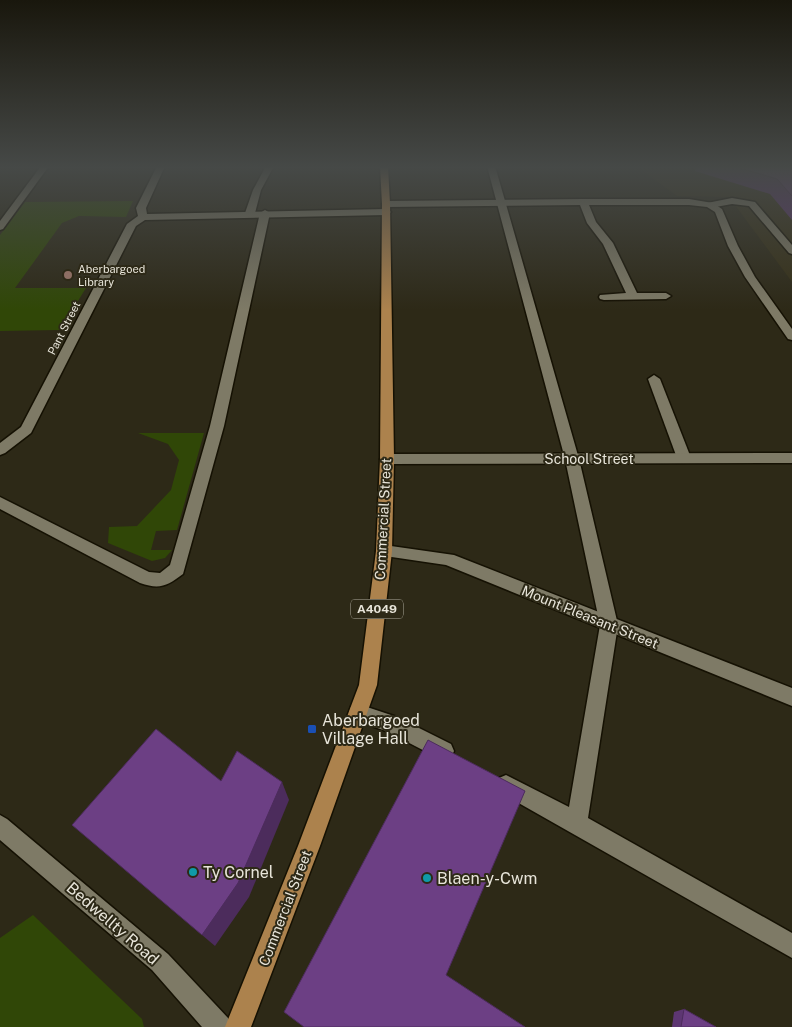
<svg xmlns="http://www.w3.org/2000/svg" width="792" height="1027" viewBox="0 0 792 1027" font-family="'Public Sans',sans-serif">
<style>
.built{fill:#363017}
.green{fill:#304707}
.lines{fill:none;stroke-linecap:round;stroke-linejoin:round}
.lane-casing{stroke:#151103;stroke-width:3}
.street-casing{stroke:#151103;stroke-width:3}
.secondary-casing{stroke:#151103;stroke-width:3}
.primary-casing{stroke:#151103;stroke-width:3}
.lane{fill:#7e7a66;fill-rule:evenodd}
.street{fill:#7e7a66;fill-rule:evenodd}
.secondary{fill:#7e7a66;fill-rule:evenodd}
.primary{fill:#ac824d;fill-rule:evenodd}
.wall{fill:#5d3672}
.shaded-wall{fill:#4c2c5c}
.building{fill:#6c3f84;stroke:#4c2c5c}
.education-dot{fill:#8d6e63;stroke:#2d2917;stroke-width:2}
.transit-dot{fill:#1a4fb4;stroke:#2d2917;stroke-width:2}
.culture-dot{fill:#0f9aa8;stroke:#2d2917;stroke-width:2}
.labels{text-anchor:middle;stroke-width:4;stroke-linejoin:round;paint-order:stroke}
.far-poi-label{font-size:11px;fill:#e8e5da;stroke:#2d2917;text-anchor:start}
.far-street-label{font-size:11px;fill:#e8e5da;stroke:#2d2917}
.shield{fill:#2d2917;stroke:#b0ada0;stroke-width:1}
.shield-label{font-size:12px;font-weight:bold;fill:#e8e5da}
.street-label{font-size:14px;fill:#e8e5da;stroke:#2d2917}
.near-poi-label{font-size:16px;fill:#e8e5da;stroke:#2d2917;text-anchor:start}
.near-street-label{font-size:16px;fill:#e8e5da;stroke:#2d2917}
</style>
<rect width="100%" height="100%" fill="#2d2917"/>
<path class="built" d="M636 166H792V282L729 197 677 196Z"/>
<g class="green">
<path d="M133 201 126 217 79 216 62 223 15 288H86L60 330 0 331V235L25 202Z"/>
<path d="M138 433H204L177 530 156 531 151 550H172L165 558 152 561 108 543 109 527 137 526 171 490 179 460 168 444Z"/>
<path d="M33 915 142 1019 144 1027H0V938Z"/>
</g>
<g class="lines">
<g class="lane-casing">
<g id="lane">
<path d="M41 166H49L3 229 0 230V221Z"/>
<path d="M266 166H274L261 190 255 213 253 215H247L245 213 253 190Z"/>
<path d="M487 166H495L579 459 618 625 588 818 792 933V958L499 792 496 785 499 778 506 775 569 807 600 625 565 459Z"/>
<path d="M732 198 755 202 792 245V254L789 253 749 206 732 204 710 208 706 205 707 203Z"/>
<path d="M265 210 270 213 224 426 183 574C167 586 160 590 140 583L0 509V497L149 572 160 573 170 565 210 426 260 213Z"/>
<path d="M654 375 660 379 691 458 689 461H679L677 458 648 379Z"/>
<path d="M358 704 397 717 451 744 454 751 451 758 444 761 386 731 351 719 349 713 351 707Z"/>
</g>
</g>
<g class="street-casing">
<g id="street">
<path d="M157 166H165L146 208 147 214 386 209 391 212 386 215 145 220 136 226 31 433 5 453 0 455V443L21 427 127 224 138 216 136 208Z"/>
<path d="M583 199H689L713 203 722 209 738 246 755 277 792 329V340L788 339 745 277 728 246 715 212 707 207 689 205H589L596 222 613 243 637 293H666L671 296 666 299 604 300 600 299 599 297 600 295 626 293 603 244 587 223 580 205 386 207 382 204 386 201Z"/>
<path d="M792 453V463L387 464 382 462 380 459 382 456 387 454Z"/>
<path d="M384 545 454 555 792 688V706L446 565 378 555 376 551 378 547Z"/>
</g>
</g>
<g class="secondary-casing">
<path id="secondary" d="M0 815 7 819 168 954 228 1018 232 1027H202L152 970 0 840Z"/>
</g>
<g class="primary-casing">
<path id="primary" d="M380 166H388L390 204 394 459 392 551 377 685 320 846 251 1027H225L298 846 359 685 376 551 380 459 382 204Z"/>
</g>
<use href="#lane" class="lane"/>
<use href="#street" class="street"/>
<use href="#secondary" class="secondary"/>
<use href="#primary" class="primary"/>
</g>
<g class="wall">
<path d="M696 166H792V220L770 194 695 171Z"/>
<path d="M684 1009 716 1027H672L674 1012Z"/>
</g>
<path class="shaded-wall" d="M282 782 289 800 249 897 215 946 202 935Z"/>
<g class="building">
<path d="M733 166H792V196L777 179Z"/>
<path d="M156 729 221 781 237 751 282 782 238 883 202 935 72 825Z"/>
<path d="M428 740 525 791 446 975 525 1027H304L284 1012Z"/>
<path d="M684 1009 716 1027H681Z"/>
</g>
<linearGradient id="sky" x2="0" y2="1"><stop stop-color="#19170d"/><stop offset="0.54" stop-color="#464947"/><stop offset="1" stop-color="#464947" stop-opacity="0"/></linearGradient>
<rect width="792" height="310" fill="url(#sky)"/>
<circle class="education-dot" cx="68" cy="275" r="5"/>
<rect class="transit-dot" x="307" y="724" width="10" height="10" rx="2.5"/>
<g class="culture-dot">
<circle cx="193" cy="872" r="5"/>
<circle cx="427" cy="878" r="5"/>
</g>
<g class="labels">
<g class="far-poi-label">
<text x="78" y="273">Aberbargoed<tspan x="78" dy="13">Library</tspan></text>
</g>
<g class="far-street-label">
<text transform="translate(64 328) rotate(-63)" y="4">Pant Street</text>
</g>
<rect class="shield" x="351" y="599.5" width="52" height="19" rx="4"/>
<g class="shield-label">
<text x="377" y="613">A4049</text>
</g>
<g class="street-label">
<text x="589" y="464">School Street</text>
<text transform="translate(383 519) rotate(-87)" y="5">Commercial Street</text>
<text transform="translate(590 617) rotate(22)" y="5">Mount Pleasant Street</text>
<text transform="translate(285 908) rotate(-69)" y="5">Commercial Street</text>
</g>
<g class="near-poi-label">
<text x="322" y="726">Aberbargoed<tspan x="322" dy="18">Village Hall</tspan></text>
<text x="203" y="878">Ty Cornel</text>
<text x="437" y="884">Blaen-y-Cwm</text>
</g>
<g class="near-street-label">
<text transform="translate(113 923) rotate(41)" y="6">Bedwellty Road</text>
</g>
</g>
</svg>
